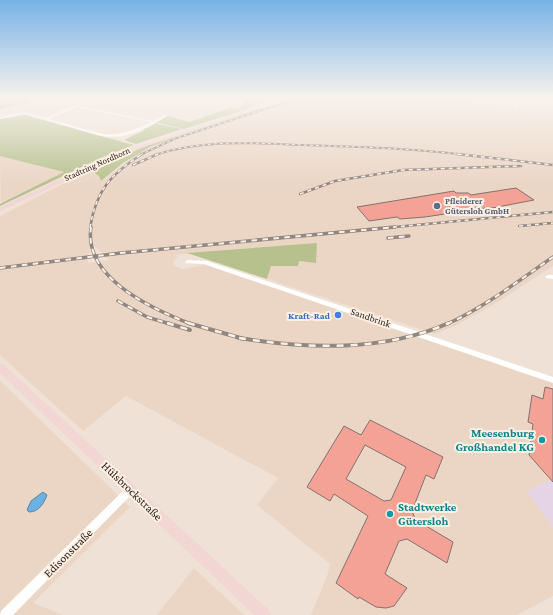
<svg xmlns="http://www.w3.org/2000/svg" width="553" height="615" viewBox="0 0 553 615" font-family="'Crimson Pro',serif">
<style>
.commercial{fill:#e5d4e6}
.built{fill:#ebd6c6;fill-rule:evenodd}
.green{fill:#b7c18e}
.water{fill:#6db1e2;stroke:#5785a6}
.building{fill:#f4a296;stroke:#83726f;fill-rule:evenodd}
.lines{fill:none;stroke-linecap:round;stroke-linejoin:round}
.street{fill:#fff;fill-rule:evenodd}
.secondary{fill:#f2d6d4;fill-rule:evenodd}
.rail-far3-casing{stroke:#928780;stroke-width:2}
.rail-far2-casing{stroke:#928780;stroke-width:2.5}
.rail-far1-casing{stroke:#928780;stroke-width:3.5}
.rail-casing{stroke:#928780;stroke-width:4}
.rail-far3{stroke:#feefe3;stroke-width:1;stroke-dasharray:3;stroke-linecap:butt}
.rail-far2{stroke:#feefe3;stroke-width:1.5;stroke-dasharray:4;stroke-linecap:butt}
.rail-far1{stroke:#feefe3;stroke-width:2;stroke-dasharray:5.5;stroke-linecap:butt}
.rail{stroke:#feefe3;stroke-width:2.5;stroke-dasharray:7;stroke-linecap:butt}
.service-dot{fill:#5c6f8a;stroke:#feefe3;stroke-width:1.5}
.shop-dot{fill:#3f7fe0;stroke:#feefe3;stroke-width:1.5}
.culture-dot{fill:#0f9aa8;stroke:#feefe3;stroke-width:1.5}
.labels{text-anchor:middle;stroke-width:4;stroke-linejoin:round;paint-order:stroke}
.far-street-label{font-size:9px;fill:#241f1b;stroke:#feefe3}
.far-service-label{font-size:9px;font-weight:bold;fill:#4e5e75;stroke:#feefe3;text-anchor:start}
.shop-label{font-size:10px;font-weight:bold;fill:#366cbe;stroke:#feefe3;text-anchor:end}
.street-label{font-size:10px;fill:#241f1b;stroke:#feefe3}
.near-culture-label{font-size:12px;font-weight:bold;fill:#0d838f;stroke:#feefe3;text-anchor:end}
.near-street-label{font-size:12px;fill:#241f1b;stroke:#feefe3}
</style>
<rect width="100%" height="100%" fill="#f0e1d6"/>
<path class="commercial" d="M553 479V527L526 491Z"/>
<g class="built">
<path d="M297 98H439L553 115V266L493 305 457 325 435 334 267 279 271 266H297L272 246 175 255 178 257 173 262 175 266 182 269 205 265 553 383V479L527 491 553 527V596L517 615H311L327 576 330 564 257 505 278 478 126 396 83 431 0 355V216L90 170 99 176 102 181 135 155 159 143ZM94 246 96 248 110 260 88 263 90 247Z"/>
<path d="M0 156 23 161 64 172 1 204Z"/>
<path d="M0 381 130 507 33 603 63 615H0Z"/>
<path d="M194 568 244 615H157Z"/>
</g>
<g class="green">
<path d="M0 98H29L28 99 31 102 0 109Z"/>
<path d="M254 98H268L245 110 184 129 155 122 169 116 189 122 230 108 239 109 247 100H253Z"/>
<path d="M261 108 265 110 181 135 150 147 123 163 101 181 99 176 90 170 148 145Z"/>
<path d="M25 115 134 145 105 156 0 206V204L64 172 0 156V119Z"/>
<path d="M154 123 182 129 136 144 124 140 145 130 141 129Z"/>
<path d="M317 243 316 263 299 261 298 266H271L267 279 187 253Z"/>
</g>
<path class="water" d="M43 492 47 495C44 503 39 512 29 512L27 510 31 501Z"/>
<g class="building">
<path d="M516 188 534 200 487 209 485 208 425 217 400 219 397 217 369 221 357 207 454 191 456 193H468L471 195Z"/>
<path d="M545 387 553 389V482L529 455 533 424 528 422 532 395 543 399Z"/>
<path d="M370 420 443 457 434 479 426 475 412 511 416 520 453 542 447 563 407 539 399 541 385 574 407 588 394 606 386 608 376 607 359 597 358 599 336 583 368 516 334 494 330 501 307 487 344 426 361 435ZM365 445 406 467 391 500 384 501 346 479Z"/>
</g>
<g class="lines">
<g class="street">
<path d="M38 98H43L33 102 32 101Z"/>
<path d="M93 98H111L97 99 80 106 153 121 164 115 167 116C148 129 124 140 101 136L24 114 0 119V117L24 112 45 118ZM77 107 151 122C135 130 120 136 102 134L49 119Z"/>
<path d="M128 98H132L122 103 120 102Z"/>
<path d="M517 98H519L516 109 515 110 514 109Z"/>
<path d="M531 98H541L553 100V102Z"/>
<path d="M188 260 207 261 553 377V383L204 264 186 263 185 262Z"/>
<path d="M548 275H553V279L546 278 545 277Z"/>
<path d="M130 486 133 487 134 490 133 493 13 615H0L1 611 127 487Z"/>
</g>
<g class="secondary">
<path d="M271 98H277L239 116 128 152 0 211V207L124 150 237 114Z"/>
<path d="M454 98 553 113V115L442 98Z"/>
<path d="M0 363 3 364 269 610 271 615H254L0 373Z"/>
</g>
<g class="rail-far3-casing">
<g id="rail-far3">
<path d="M140 155 174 139 299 98"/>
<path d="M155 155C204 139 252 143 303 145 357 147 411 148 465 155"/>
</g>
</g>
<g class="rail-far2-casing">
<g id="rail-far2">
<path d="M457 154 553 165"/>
<path d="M133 165 158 154"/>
<path d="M300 194 335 181 403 170 521 166"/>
<path d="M519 226 553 223"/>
<path d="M90 228C96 190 111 174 142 154"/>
<path d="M385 228 553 212"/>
</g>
</g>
<g class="rail-far1-casing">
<g id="rail-far1">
<path d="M91 227C83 278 152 309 191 324"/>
<path d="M388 238 409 236"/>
<path d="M0 268 121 253 395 227"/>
<path d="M118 301 147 317 170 324"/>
<path d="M447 324C485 307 518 281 553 257"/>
</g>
</g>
<g class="rail-casing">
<g id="rail">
<path d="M167 323 190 330"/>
<path d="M188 323 244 339"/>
<path d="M239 338C309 349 383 352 449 323"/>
</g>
</g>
<use href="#rail-far3" class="rail-far3"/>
<use href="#rail-far2" class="rail-far2"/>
<use href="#rail-far1" class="rail-far1"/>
<use href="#rail" class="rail"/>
</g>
<linearGradient id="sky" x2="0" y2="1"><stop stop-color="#77b3e6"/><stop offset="0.53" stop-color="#f8f2ed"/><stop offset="1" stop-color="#f8f2ed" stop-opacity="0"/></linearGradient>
<rect width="553" height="184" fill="url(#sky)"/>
<circle class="service-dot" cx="437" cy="206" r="4"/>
<circle class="shop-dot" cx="338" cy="315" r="4"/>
<g class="culture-dot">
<circle cx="542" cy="440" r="4"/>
<circle cx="390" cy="514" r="4"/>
</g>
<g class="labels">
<g class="far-street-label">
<text transform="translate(97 164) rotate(-24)" y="3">Stadtring Nordhorn</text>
</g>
<g class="far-service-label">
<text x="445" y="204">Pfleiderer<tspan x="445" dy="10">Gütersloh GmbH</tspan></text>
</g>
<g class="shop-label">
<text x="330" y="319">Kraft-Rad</text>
</g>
<g class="street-label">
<text transform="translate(371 317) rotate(19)" y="4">Sandbrink</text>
</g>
<g class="near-culture-label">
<text x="534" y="437">Meesenburg<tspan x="534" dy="14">Großhandel KG</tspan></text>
<text x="398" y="511" text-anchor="start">Stadtwerke<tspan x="398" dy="14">Gütersloh</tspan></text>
</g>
<g class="near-street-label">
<text transform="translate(132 491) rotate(44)" y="4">Hülsbrockstraße</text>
<text transform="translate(68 553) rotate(-45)" y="4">Edisonstraße</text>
</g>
</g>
</svg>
